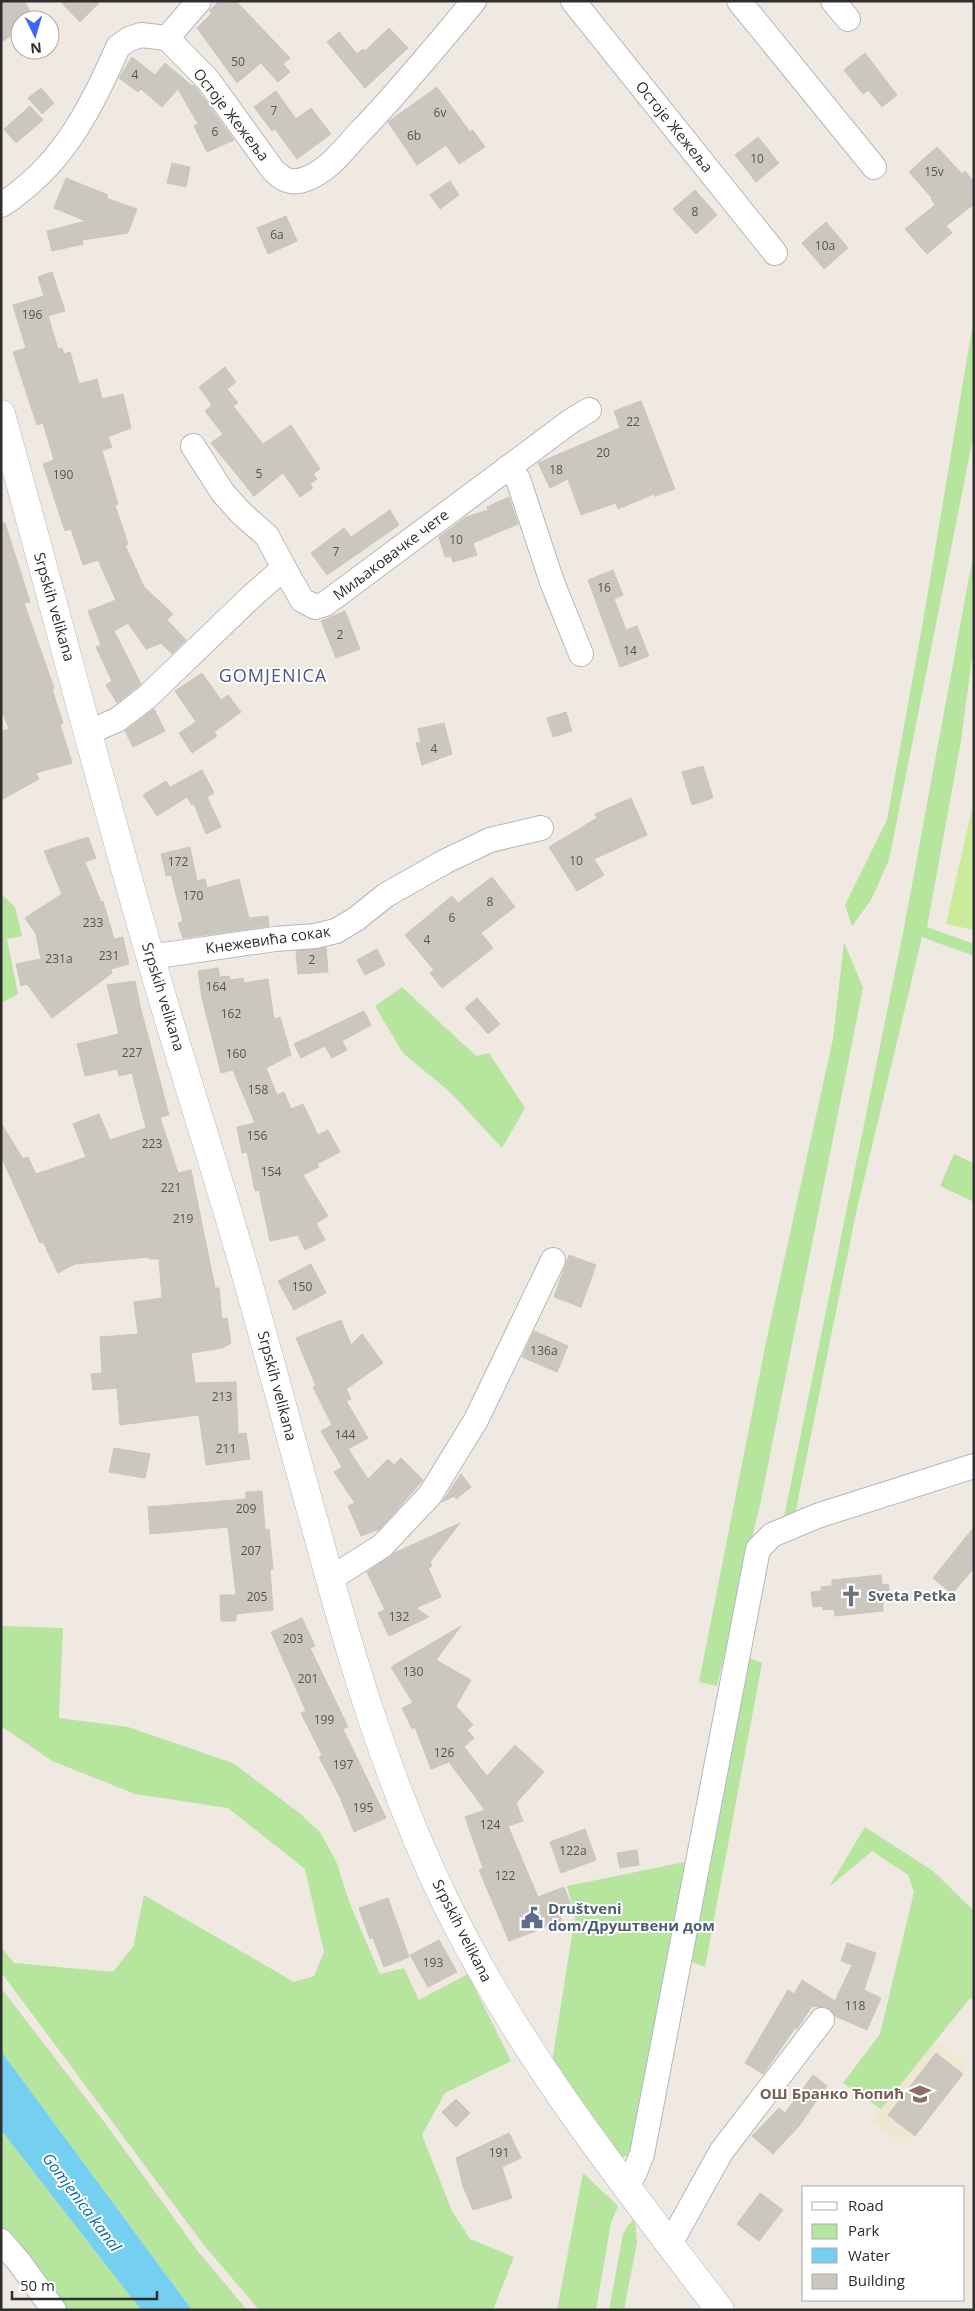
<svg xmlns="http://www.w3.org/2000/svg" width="975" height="2311" viewBox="0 0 975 2311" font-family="'Open Sans',sans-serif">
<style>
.education{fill:#f0e6d1}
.green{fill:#b6e59e}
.pitch{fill:#c9ec9a}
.water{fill:#75cff0}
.building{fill:#cbc7bf;stroke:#cbc5ba}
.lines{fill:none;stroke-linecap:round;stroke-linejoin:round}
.minor-casing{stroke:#b4b7c1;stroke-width:26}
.secondary-casing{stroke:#b4b7c1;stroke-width:29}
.minor{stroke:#fff;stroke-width:24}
.secondary{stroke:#fff;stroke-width:28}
.labels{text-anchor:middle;stroke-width:4;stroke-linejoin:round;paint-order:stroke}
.number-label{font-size:12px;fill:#555452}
.street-label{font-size:15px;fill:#2e2e2e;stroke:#fff}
.worship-label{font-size:15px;font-weight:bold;fill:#5b616d;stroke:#fff;text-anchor:start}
.service-label{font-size:15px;font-weight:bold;fill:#4e5e75;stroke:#fff;text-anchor:start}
.education-label{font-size:15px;font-weight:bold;fill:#785e54;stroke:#fff;text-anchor:end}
.water-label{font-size:16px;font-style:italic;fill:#0d6fa3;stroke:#fff}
.quarter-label{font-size:18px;letter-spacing:1px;fill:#4d5680;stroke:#fff}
</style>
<rect width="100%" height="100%" fill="#efe9e1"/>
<path class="education" d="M937 2041 968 2066 904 2147 872 2121Z"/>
<g class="green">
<path d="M974 317V433L889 860 871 900 852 926 845 905 887 820 922 627Z"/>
<path d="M974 551V643L961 741 927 927 974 944V956L922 937 856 1213 794 1519 783 1522 903 933Z"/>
<path d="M1 894 15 907 22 936 7 939 18 994 1 1003Z"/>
<path d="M844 942 863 988 761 1500 717 1686 699 1682 766 1342 833 1039Z"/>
<path d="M402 987 476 1056 489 1053 525 1108 502 1148 451 1093 403 1053 375 1006Z"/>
<path d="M954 1154 974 1163V1202L940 1186Z"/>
<path d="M1 1626 63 1628 59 1718 128 1727 233 1763 298 1812 320 1832 336 1861 350 1904 380 1974 404 1968 419 2000 468 1974 511 2061 445 2093 422 2135 452 2211 470 2239 514 2257 493 2310H259L203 2244 1 1972V1947L14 1963 113 1972 133 1947 144 1895 294 1982 314 1976 324 1952 305 1869 228 1808 135 1794 52 1761 1 1726Z"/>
<path d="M748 1657 762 1663 705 1967 687 1960Z"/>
<path d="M865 1827 933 1871 974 1911V2000L970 1998 881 2109 843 2083 880 2034 914 1892 908 1875 872 1851 829 1887Z"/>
<path d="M685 1862V1872L631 2155 623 2157 618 2154 552 2062 575 1916 567 1886Z"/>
<path d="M1 1988 105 2123 197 2250 247 2310H192L1 2051Z"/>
<path d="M1 2130 141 2310H64L1 2234Z"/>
<path d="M583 2173 618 2206 611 2223 596 2310H557Z"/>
<path d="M635 2219 637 2242 624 2310H609L623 2234 628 2225Z"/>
</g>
<path class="pitch" d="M974 800V930L946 924Z"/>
<path class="water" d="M1 2051 192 2310H141L1 2130Z"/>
<g class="building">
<path d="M1 1H24L36 20H20V30L1 42Z"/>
<path d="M60 1H101L80 22Z"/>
<path d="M219 1H236L290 58 283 64 290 72 278 82 261 63 237 83 197 28 212 13 209 11Z"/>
<path d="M389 28 408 48 365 88 327 42 339 32 357 54 363 49 365 51Z"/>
<path d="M865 53 897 95 882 107 868 90 863 94 844 70Z"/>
<path d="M132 57 155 75 165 63 192 86 194 85 234 140 207 152 194 126 198 124 178 89 162 107 141 89 138 92 119 78Z"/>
<path d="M437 87 470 132 473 130 485 147 459 164 446 145 417 165 388 122Z"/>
<path d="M41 88 54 103 42 114 28 98Z"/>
<path d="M276 91 296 119 311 108 331 134 297 159 275 129 272 131 254 107Z"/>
<path d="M30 106 43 120 16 143 4 129Z"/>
<path d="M758 137 779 163 756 182 735 155Z"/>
<path d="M937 147 962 174 965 171 974 182V204L946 226 952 233 927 254 905 229 935 205 931 199 932 198 909 172Z"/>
<path d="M172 163 190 167 186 187 167 183Z"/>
<path d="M66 178 108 195 106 198 137 209 128 233 82 240 83 244 52 251 47 231 86 221 54 208Z"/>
<path d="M450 181 459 195 440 209 430 195Z"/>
<path d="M695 190 717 215 696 234 673 209Z"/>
<path d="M286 216 297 241 268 254 257 228Z"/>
<path d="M826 222 848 248 824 269 802 243Z"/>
<path d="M52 272 65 311 48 316 58 349 62 348 64 354 70 352 79 384 97 379 102 399 123 394 131 428 108 437 112 447 102 451 118 504 115 505 128 544 125 545 144 587 173 614 167 620 186 640 172 654 161 643 146 649 128 623 114 631 141 684 117 703 106 685 112 681 96 647 101 645 88 611 116 600 98 560 83 565 71 529 65 531 43 464 54 460 43 423 37 425 13 352 26 348 13 305 44 296 38 277Z"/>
<path d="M225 367 236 382 227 389 238 403 233 406 263 444 291 425 320 469 313 474 317 479 310 484 313 488 300 497 283 473 254 496 211 443 223 434 205 411 212 405 199 387Z"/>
<path d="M641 401 675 489 655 496 654 494 618 509 616 503 581 515 568 479 550 488 538 463 620 428 614 411Z"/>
<path d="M509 497 518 524 473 543 477 555 453 562 451 556 445 557 439 537 466 517 488 510 487 507Z"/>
<path d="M390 510 399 525 327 575 311 553 344 528 351 537Z"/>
<path d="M1 523H5L30 602 24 603 54 688 52 689 63 723 60 724 72 763 36 773 39 779 1 800V731L9 729 1 709Z"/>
<path d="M613 570 623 595 614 599 626 630 637 626 649 656 620 667 588 580Z"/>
<path d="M345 611 360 649 336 658 321 621Z"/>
<path d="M202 673 221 700 228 695 241 712 214 732 217 736 192 753 179 733 196 722 175 691Z"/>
<path d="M154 709 165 731 133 747 125 731Z"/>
<path d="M566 712 572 731 553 737 547 718Z"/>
<path d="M444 723 452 754 422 765 416 743 421 742 418 729Z"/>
<path d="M703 766 713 798 692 805 682 772Z"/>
<path d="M202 770 214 793 207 797 221 827 206 834 194 804 192 805 187 797 157 816 143 795 166 781 170 787Z"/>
<path d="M631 798 647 835 594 859 604 875 577 891 549 847 597 818 595 814Z"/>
<path d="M88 837 96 858 85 862 101 902 103 901 114 939 123 937 129 964 111 969 112 973 52 1018 27 984 21 986 16 964 41 959 36 934 25 918 62 894 44 851Z"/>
<path d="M190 847 197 881 205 879 207 888 239 879 249 918 268 916 269 926 183 938 178 923 183 921 171 875 166 876 161 854Z"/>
<path d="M492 877 515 907 481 933 493 948 442 988 430 973 434 970 405 935 452 896 458 903Z"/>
<path d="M326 947 328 972 298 974 296 951Z"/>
<path d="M377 949 385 965 365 975 357 960Z"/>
<path d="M218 968 220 977 229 976 230 980 243 978 244 983 268 979 274 1019 280 1017 291 1055 266 1068 277 1095 284 1092 291 1109 303 1104 318 1135 328 1130 340 1152 317 1164 319 1167 303 1175 328 1216 316 1223 325 1240 305 1250 298 1235 270 1241 259 1190 255 1191 247 1152 242 1153 237 1127 255 1123 233 1070 221 1073 202 998 198 971Z"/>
<path d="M135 981 140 1006 169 1115 160 1117 178 1173 191 1170 215 1288H219L222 1319 227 1318 231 1343 222 1348 191 1353 195 1383 236 1382 238 1434 246 1433 250 1459 206 1465 199 1415 120 1425 117 1388 93 1390 91 1374 102 1373 100 1337 138 1334 134 1302 162 1298 159 1259H149V1257L75 1264 58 1273 43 1242 40 1243 1 1156V1123L23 1159 28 1157 36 1174 86 1157 73 1124 99 1114 110 1140 146 1128 132 1073 119 1076 117 1069 85 1076 77 1044 119 1034 107 985Z"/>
<path d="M477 998 500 1024 488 1034 465 1008Z"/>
<path d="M364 1011 371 1025 342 1041 347 1050 332 1058 325 1046 301 1058 294 1044Z"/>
<path d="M569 1255 596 1265 581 1307 554 1297Z"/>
<path d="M311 1264 326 1293 294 1310 278 1281Z"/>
<path d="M341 1320 351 1345 362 1334 383 1363 346 1389 351 1399 346 1401 368 1438 348 1449 368 1479 388 1459 394 1465 401 1458 423 1480 380 1529 361 1536 348 1506 355 1503 334 1472 342 1467 321 1431 332 1425 313 1387 316 1386 296 1338Z"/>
<path d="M534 1331 568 1346 557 1372 522 1357Z"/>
<path d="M114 1448 150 1454 145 1478 109 1472Z"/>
<path d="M461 1474 471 1487 456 1499 455 1496 442 1502Z"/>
<path d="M262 1491 265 1530 269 1529 273 1569H270L273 1610 236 1614V1621H221L220 1595H236L228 1527 150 1534 148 1507 246 1499V1492Z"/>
<path d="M460 1523 430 1562 432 1566 428 1568 441 1597 416 1608 429 1617 389 1636 378 1613 385 1610 367 1572 394 1553Z"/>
<path d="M974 1527V1568L952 1594 933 1578Z"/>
<path d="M881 1575 882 1585 888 1584 890 1599 883 1600V1611L835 1616 834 1609 823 1610V1606L813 1607 811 1592 821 1591V1587L832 1586V1580Z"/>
<path d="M302 1618 315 1646 310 1648 348 1727 343 1729 386 1818 354 1832 340 1797 319 1757 322 1755 301 1713 306 1711 271 1632Z"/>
<path d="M461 1626 436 1660 471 1680 456 1706 473 1725 467 1730 474 1738 464 1747 487 1776 515 1745 544 1772 516 1803 523 1821 508 1826 538 1897 564 1887 572 1908 559 1913 562 1921 509 1941 479 1870 483 1868 465 1817 485 1810 449 1762 431 1769 415 1727 412 1729 402 1708 413 1703 391 1667Z"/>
<path d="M585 1829 596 1860 561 1873 550 1842Z"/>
<path d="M637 1850 639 1865 620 1868 617 1853Z"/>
<path d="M388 1898 409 1957 384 1967 373 1938 370 1939 359 1908Z"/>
<path d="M439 1940 457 1972 428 1987 410 1955Z"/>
<path d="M847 1943 876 1953 864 1990 881 1998 867 2030 835 2016 830 2009 812 2006 797 2029 795 2028 763 2074 745 2063 788 1990 794 1994 802 1980 835 2001 852 1965 841 1961Z"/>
<path d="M936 2053 963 2074 915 2136 888 2115Z"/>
<path d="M813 2075 827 2086 799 2126 773 2154 752 2136 779 2108 785 2113Z"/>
<path d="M456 2099 470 2113 456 2127 442 2112Z"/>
<path d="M509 2133 521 2158 502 2167 512 2198 473 2210 463 2186 456 2158Z"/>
<path d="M760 2193 783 2210 759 2241 737 2224Z"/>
</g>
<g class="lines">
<g class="minor-casing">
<g id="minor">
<path d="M573 1 775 253"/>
<path d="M739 1 874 167"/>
<path d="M833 1 848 19"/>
<path d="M167 38 199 1"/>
<path d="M1 205C9 201 16 195 23 189 69 153 95 99 118 47L129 39 141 35 167 38 208 80 273 170C282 179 290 184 303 180 326 173 343 151 358 134 399 92 436 46 474 1"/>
<path d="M193 446 223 493 241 513 267 536 284 568"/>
<path d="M507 468 518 479 552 582 581 654"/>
<path d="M89 732 117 720 147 697 252 596 284 568 302 600 315 607 325 604 571 421 589 410"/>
<path d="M150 957 275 939 315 936 336 931 356 919 386 895 446 861 490 840 541 828"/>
<path d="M330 1579 382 1546 430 1495 476 1420 553 1260"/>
<path d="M625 2186 634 2174 642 2154 758 1549 772 1535 817 1516 974 1466"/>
<path d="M1 2241 19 2262 54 2310"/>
<path d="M670 2244 721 2152 822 2020"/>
</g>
</g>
<g class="secondary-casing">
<path id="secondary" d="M1 414C52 595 98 778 151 959 179 1058 212 1156 240 1254 267 1347 291 1440 317 1532 351 1658 388 1783 445 1901 517 2049 620 2179 720 2310"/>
</g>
<use href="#minor" class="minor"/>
<use href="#secondary" class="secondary"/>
</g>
<defs>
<g id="church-bare" transform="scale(1.725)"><path d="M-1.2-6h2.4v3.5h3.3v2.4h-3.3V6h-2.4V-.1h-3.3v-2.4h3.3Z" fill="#6b7280" stroke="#fff" stroke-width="2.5" paint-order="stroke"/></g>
<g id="civic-bare" transform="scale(1.725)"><path d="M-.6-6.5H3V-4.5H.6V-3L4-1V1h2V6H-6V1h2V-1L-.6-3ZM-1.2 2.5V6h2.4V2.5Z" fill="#5c6f8a" stroke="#fff" stroke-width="2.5" paint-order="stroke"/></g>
<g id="school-bare" transform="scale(1.725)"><path d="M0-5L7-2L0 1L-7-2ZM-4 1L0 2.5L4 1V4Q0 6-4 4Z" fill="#8d6e63" stroke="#fff" stroke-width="2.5" paint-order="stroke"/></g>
</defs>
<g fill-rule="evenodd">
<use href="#church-bare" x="851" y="1596"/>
<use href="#civic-bare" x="532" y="1918"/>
<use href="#school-bare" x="920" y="2094"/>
</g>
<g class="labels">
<g class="number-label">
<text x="238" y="66">50</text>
<text x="135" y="79">4</text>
<text x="274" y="115">7</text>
<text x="440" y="117">6v</text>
<text x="215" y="136">6</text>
<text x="414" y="140">6b</text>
<text x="757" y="163">10</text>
<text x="934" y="176">15v</text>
<text x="695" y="216">8</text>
<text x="277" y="239">6a</text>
<text x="825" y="250">10a</text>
<text x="32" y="319">196</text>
<text x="633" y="426">22</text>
<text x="603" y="457">20</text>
<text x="556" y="474">18</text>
<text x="259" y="478">5</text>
<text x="63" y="479">190</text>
<text x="456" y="544">10</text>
<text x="336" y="556">7</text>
<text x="604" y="592">16</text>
<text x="340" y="639">2</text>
<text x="630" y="655">14</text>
<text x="434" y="753">4</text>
<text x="576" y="865">10</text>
<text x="178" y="866">172</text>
<text x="193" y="900">170</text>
<text x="490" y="906">8</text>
<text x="452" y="922">6</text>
<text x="93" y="927">233</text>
<text x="427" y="944">4</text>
<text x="109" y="960">231</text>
<text x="59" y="963">231a</text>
<text x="312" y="964">2</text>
<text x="216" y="991">164</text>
<text x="231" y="1018">162</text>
<text x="132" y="1057">227</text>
<text x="236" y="1058">160</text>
<text x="258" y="1094">158</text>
<text x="257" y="1140">156</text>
<text x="152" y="1148">223</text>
<text x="271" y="1176">154</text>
<text x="171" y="1192">221</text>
<text x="183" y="1223">219</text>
<text x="302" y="1291">150</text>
<text x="544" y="1355">136a</text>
<text x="222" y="1401">213</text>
<text x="345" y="1439">144</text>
<text x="226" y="1453">211</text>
<text x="246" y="1513">209</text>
<text x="251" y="1555">207</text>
<text x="257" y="1601">205</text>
<text x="399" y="1621">132</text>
<text x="293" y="1643">203</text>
<text x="413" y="1676">130</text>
<text x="308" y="1683">201</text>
<text x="324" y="1724">199</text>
<text x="444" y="1757">126</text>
<text x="343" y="1769">197</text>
<text x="363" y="1812">195</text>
<text x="490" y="1829">124</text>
<text x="573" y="1855">122a</text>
<text x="505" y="1880">122</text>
<text x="433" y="1967">193</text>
<text x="855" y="2010">118</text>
<text x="499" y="2157">191</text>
</g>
<g class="street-label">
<text transform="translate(231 115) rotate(52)" y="5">Остоје Жежеља</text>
<text transform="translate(674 127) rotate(51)" y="5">Остоје Жежеља</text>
<text transform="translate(391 555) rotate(-37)" y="5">Миљаковачке чете</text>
<text transform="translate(54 607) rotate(74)" y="5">Srpskih velikana</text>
<text transform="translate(268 940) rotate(-8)" y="5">Кнежевића сокак</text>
<text transform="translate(163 997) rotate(73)" y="5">Srpskih velikana</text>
<text transform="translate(277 1386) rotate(75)" y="5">Srpskih velikana</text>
<text transform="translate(462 1931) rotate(63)" y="5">Srpskih velikana</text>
</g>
<g class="worship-label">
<text x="868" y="1601">Sveta Petka</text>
</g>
<g class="service-label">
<text x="548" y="1914">Društveni<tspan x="548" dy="17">dom/Друштвени дом</tspan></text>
</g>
<g class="education-label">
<text x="904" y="2099">ОШ Бранко Ћопић</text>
</g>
<g class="water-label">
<text transform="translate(82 2202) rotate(53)" y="6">Gomjenica kanal</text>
</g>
<g class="quarter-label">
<text x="273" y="682">GOMJENICA</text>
</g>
</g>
<rect width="975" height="2311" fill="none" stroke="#2e2e2e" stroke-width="5"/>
<rect x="802" y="2186" width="162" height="115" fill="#ffffff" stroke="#ababab"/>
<rect x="812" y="2202" width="25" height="8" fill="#ffffff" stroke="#ababab"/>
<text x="848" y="2211" font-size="15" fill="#2e2e2e">Road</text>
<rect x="812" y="2224" width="25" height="15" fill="#b6e59e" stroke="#ababab"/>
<text x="848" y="2236" font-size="15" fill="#2e2e2e">Park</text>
<rect x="812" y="2248" width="25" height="15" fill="#75cff0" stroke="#ababab"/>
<text x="848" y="2261" font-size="15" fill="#2e2e2e">Water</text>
<rect x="812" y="2274" width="25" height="15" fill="#cbc7bf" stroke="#ababab"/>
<text x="848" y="2286" font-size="15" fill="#2e2e2e">Building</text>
<g transform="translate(35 35) rotate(175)"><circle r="24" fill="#ffffff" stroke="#ababab"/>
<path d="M0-4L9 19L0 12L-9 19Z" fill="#4264fb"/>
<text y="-8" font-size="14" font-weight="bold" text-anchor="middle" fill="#2e2e2e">N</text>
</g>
<path d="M12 2291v8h145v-8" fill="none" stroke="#2e2e2e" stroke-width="2.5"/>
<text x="20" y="2291" font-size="15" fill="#2e2e2e" stroke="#ffffff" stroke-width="4" paint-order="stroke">50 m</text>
</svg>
